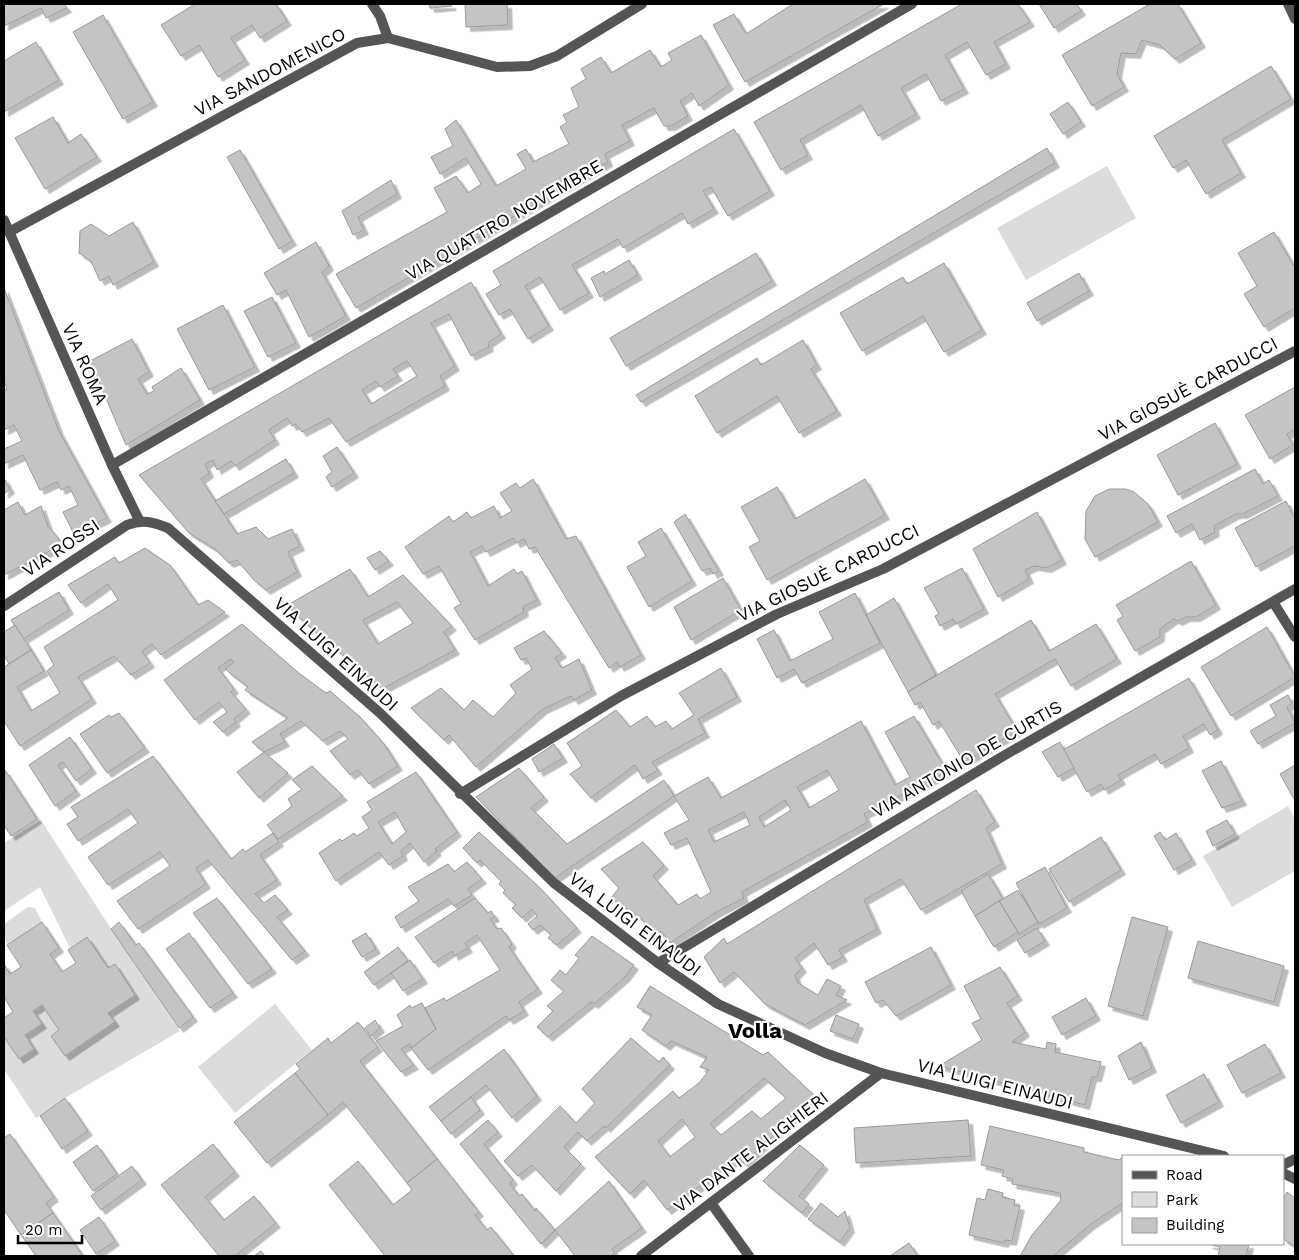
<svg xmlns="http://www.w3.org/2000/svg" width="1299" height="1260" viewBox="0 0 1299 1260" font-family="'Work Sans',sans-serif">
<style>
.green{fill:#dcdcdc}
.building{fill:#c4c4c4;stroke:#999;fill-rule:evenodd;filter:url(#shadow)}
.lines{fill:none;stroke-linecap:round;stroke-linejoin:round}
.minor{stroke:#555;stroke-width:10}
.tertiary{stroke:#555;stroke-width:10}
.labels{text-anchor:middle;stroke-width:4.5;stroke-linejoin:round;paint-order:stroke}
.street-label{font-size:18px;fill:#000;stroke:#fff}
.district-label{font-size:22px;font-weight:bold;fill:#000;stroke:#fff}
</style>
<defs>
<filter id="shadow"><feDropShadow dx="4.5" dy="4.5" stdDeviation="0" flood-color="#0004"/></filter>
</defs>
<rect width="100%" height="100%" fill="#fff"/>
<g class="green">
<path d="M1107 166 1136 218 1026 280 997 228Z"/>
<path d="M1288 806 1295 819V871L1232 907 1203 856Z"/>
<path d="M41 820 111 929 180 1031 65 1098 36 1118 4 1069V1037L19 1059 34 1050 25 1035 42 1024 33 1011 42 1005 59 1030 51 1036 65 1055 114 1022 108 1013 135 995 115 964 108 968 87 937 70 948 40 887 4 911V843Z"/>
<path d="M28 907 35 908 42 922 8 945 4 938V924Z"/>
<path d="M275 1004 312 1050 235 1113 198 1067Z"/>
</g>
<g class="building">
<path d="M4 4H64L67 8 46 18 41 8 4 26Z"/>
<path d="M195 4H276L287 21 260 38 252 25 231 38 245 60 218 77 199 45 181 56 161 25Z"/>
<path d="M426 4H451L452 6 430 8 429 4Z"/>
<path d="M465 4H507L508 25 466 27Z"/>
<path d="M793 4H884L745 82 713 25 734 14 746 34Z"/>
<path d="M962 4H1018L1030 22 994 42 1006 64 986 75 967 42 945 55 964 89 941 101 926 74 901 88 916 114 878 136 861 105 800 140 808 155 781 170 754 122Z"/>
<path d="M1039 4H1077L1081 11 1054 28Z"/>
<path d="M1150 4H1178L1201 43 1175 59 1160 45 1142 40 1136 54 1121 53 1117 74 1124 87 1092 106 1062 55Z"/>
<path d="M103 15 153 102 123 119 73 32Z"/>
<path d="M701 35 729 85 699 106 692 93 680 101 688 116 671 126H664L654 108 622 125 630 141 605 154 608 162 356 308 336 274 447 212 434 188 456 176 468 193 481 184 466 158 440 174 431 157 453 146 445 129 456 120 496 186 526 169 517 154 526 149 533 162 569 144 560 127 567 122 563 115 579 107 571 88 586 79 581 69 601 57 611 73 650 50 661 67 672 60 668 53Z"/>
<path d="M36 42 59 80 4 112V61Z"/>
<path d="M1271 66 1291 99 1222 140 1241 173 1206 194 1186 160 1173 168 1154 136Z"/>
<path d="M1068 102 1081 122 1063 134 1050 114Z"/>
<path d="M53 117 68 143 81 134 97 157 45 189 15 138Z"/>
<path d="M734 129 770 191 728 216 711 187 703 191 714 209 688 224 682 213 623 248 618 239 572 265 589 293 560 310 540 277 525 286 549 326 528 339 510 309 499 315 486 294 501 285 493 271Z"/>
<path d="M1047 148 1055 163 641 402 636 395Z"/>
<path d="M240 150 292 241 279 249 227 157Z"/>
<path d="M391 180 397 194 358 217 364 230 353 235 342 211Z"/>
<path d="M133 222 154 262 113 285 109 276 100 281 91 261 79 253 80 231 91 224 109 236Z"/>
<path d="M1274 232 1293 265 1295 264V308L1264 327 1244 294 1257 286 1238 253Z"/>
<path d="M316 242 329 266 322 272 346 316 309 337 286 290 277 295 264 273Z"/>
<path d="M756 253 772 281 626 366 610 338Z"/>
<path d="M629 260 638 275 600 297 591 278 604 271 605 274Z"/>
<path d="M944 263 982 330 944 352 923 316 862 351 840 313 903 277 907 284Z"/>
<path d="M1079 273 1089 291 1037 321 1027 303Z"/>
<path d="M471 282 501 334 488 343 489 347 471 356 449 314 431 323 455 366 440 376 445 386 346 442 329 418 302 432 296 424 292 426 287 418 269 430 275 440 235 466 231 461 217 470 213 460 205 464 209 473 201 479 237 534 256 527 268 539 292 529 300 546 288 552 297 572 266 590 253 579 237 560 229 563 215 549 189 533 139 475ZM407 361 417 376 371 404 362 390 376 381 380 387 398 376 393 369Z"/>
<path d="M4 288 59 431 107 518 74 534 63 512 78 505 69 486 61 490 57 482 40 490 23 455 4 464V449L22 441 14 425 4 430V390L7 389 4 381Z"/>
<path d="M272 297 296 343 268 357 244 311Z"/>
<path d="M223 305 255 367 209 390 177 329Z"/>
<path d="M132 339 149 372 138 379 147 394 154 391 152 387 181 368 200 400 126 445 90 361Z"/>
<path d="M803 340 817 365 811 369 837 411 799 433 777 396 717 433 695 396 757 358 761 365Z"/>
<path d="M1295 387V429L1287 434 1293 445 1270 459 1245 415Z"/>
<path d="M1215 423 1237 464 1178 495 1157 455Z"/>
<path d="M337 447 354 473 332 487 326 477 332 472 323 456Z"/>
<path d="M286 459 294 473 224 514 215 501Z"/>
<path d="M1255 469 1263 484 1269 480 1278 496 1243 514H1236L1214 526 1215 532 1200 540 1192 524 1176 533 1167 516Z"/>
<path d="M4 478 10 489 4 494Z"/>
<path d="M533 479 566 539 576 536 641 655 620 667 617 662 609 668 535 547 529 549 524 539 516 543 513 538 486 552 482 546 470 552 488 586 514 569 517 574 522 571 537 600 523 607 524 612 475 640 454 608 461 604 439 566 423 574 405 547 449 516 453 522 467 512 471 518 494 506 500 518 512 511 500 493 516 483 520 488Z"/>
<path d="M865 479 885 515 767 580 749 547 760 541 741 507 777 487 795 519Z"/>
<path d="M1109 489H1126L1134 492 1148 504 1158 522 1095 557 1085 539 1086 511 1095 496Z"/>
<path d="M1286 501 1295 519V546L1256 567 1235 528Z"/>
<path d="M18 502 25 515 41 506 48 526 63 544 4 575V510Z"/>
<path d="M1037 512 1062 560 1047 568 1034 566 1025 570 1029 579 998 597 973 549Z"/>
<path d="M685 514 719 571 713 574 710 568 702 571 674 522Z"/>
<path d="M661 528 692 581 649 607 627 567 646 556 638 542Z"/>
<path d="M145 548 170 565 198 605 208 600 225 612 161 655 152 644 142 651 150 663 131 675 114 656 78 677 92 699 20 746 4 721V667L31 650 44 671 17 687 31 711 60 693 47 671 54 665 44 647 118 600 108 584 81 603 68 585 115 557 119 563Z"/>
<path d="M380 551 389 561 375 570 367 558Z"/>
<path d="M1191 561 1216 605 1196 617H1186L1178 621 1174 619 1160 629V637L1135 651 1117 620 1123 616 1116 605Z"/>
<path d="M962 568 984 609 956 624 953 619 940 626 935 616 939 614 924 588Z"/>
<path d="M350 569 368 597 403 575 452 626 444 632 455 650 382 689 286 606ZM397 602 413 623 378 644 363 620Z"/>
<path d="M723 578 741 610 691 640 674 607Z"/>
<path d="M59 592 69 610 23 639 11 620Z"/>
<path d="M855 593 880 643 802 683 794 669 777 678 757 639 774 630 790 661 833 639 819 612Z"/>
<path d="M894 598 936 675 908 692 866 615Z"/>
<path d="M1031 620 1049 651 1096 624 1117 659 1071 686 1055 659 995 694 1017 731 964 762 939 721 933 725 920 702 915 705 908 692Z"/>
<path d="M242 624 300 674 326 693 330 691 360 717 384 744 398 766 369 784 358 770 350 775 330 751 348 739 340 731 323 741 301 721 280 734 285 742 264 752 252 742 288 718 245 690 248 687 225 669 234 662 231 659 218 668 234 689 231 692 246 709 234 719 236 722 223 732 213 722 227 712 219 702 195 720 164 680Z"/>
<path d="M15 625 31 650 9 664 4 655V632Z"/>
<path d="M1267 627 1295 677 1231 716 1201 667Z"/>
<path d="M544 631 562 653 555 658 562 668 579 659 592 690 574 700 571 696 543 709 476 767 449 735 444 740 411 708 441 688 464 710 473 700 493 717 516 693 510 685 532 669 526 658 521 660 514 648Z"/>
<path d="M721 668 737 697 698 719 705 733 652 762 658 770 643 779 635 765 591 798 570 774 582 766 567 743 616 710 630 727 647 716 655 727 666 721 672 729 694 715 679 693Z"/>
<path d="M1189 678 1218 730 1210 735 1204 724 1183 736 1189 748 1161 764 1155 754 1118 775 1121 780 1104 790 1101 784 1087 792 1063 750Z"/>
<path d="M1288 695 1292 703 1287 707 1295 723 1258 744 1250 731 1276 716 1270 705Z"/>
<path d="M119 713 145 748 107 773 80 734 109 715 111 717Z"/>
<path d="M914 716 947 772 864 814 868 822 742 892 744 898 715 913 670 943 661 931 653 936 642 919 611 898 619 888 601 869 643 842 664 865 653 876 678 905 697 894 700 899 711 892 687 838 671 845 664 833 689 820 674 796 708 777 721 798 861 721 895 785 910 777 885 732ZM827 770 839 790 809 808 797 787ZM785 800 791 810 764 827 759 817ZM744 812 750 825 714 842 708 830Z"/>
<path d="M70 737 92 769 76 781 63 762 58 765 76 791 55 806 29 765Z"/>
<path d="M1060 742 1074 768 1058 777 1042 752Z"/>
<path d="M554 744 563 758 539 772 532 759Z"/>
<path d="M264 752 288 773 259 798 237 772Z"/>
<path d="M153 756 231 859 243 849 245 852 273 833 279 842 260 855 277 880 255 894 264 903 275 895 288 910 277 917 305 951 292 960 208 860 196 868 206 884 138 929 117 901 170 866 160 852 108 885 88 857 138 823 128 809 78 841 67 824 78 817 71 807Z"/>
<path d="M1221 761 1242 801 1222 808 1202 771Z"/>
<path d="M1295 765V801L1280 774Z"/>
<path d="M312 766 343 796 278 839 267 825 292 806 288 799 302 789 292 780Z"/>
<path d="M519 768 544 797 531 808 567 844 664 780 674 796 555 878 476 797Z"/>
<path d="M5 770 37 819 11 836 4 825Z"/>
<path d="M416 772 457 832 435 849 437 851 424 862 410 843 401 851 403 856 389 865 379 852 336 881 319 853 340 839 342 841 354 833 357 836 369 828 362 817 372 810 367 802ZM395 812 406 832 392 844 378 822Z"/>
<path d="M976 790 995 822 986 828 1002 864 921 910 901 879 864 900 877 929 839 950 843 957 828 965 814 943 795 958 802 968 795 975 798 983 818 995 827 979 841 986 836 995 847 1000 805 1025 765 1004 734 972 720 983 704 957 724 938 727 944Z"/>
<path d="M1227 820 1235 834 1213 846 1206 831Z"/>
<path d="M479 832 539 887 577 928 557 945 548 938 551 935 540 925 533 930 528 924 537 916 532 909 522 918 512 908 516 905 503 893 505 890 499 884 501 881 480 860 477 863 463 848Z"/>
<path d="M1160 832 1165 840 1176 833 1192 860 1174 870 1154 836Z"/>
<path d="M1101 837 1121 870 1069 902 1049 869Z"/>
<path d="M467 862 482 879 468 889 472 895 454 906 448 899 401 928 395 917 419 901 408 887 448 864 454 872Z"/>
<path d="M1045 867 1067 908 1039 924 1016 883Z"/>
<path d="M988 874 1003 899 975 916 961 891Z"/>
<path d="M1018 890 1038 922 1019 934 999 901Z"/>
<path d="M217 898 272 969 248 984 193 913Z"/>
<path d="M475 898 488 913 491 911 495 917 490 919 497 929 501 928 512 944 509 947 538 989 519 1002 524 1011 509 1020 506 1016 428 1070 411 1048 436 1029 425 1008 444 998 446 1001 500 970 477 935 465 943 468 948 454 956 452 951 434 963 415 937Z"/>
<path d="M999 901 1018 932 994 947 975 916Z"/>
<path d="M1132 917 1168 927 1143 1016 1108 1006Z"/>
<path d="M42 922 59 948 50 954 62 972 76 963 68 950 87 937 108 968 115 964 135 995 108 1013 115 1022 65 1056 51 1036 59 1030 42 1005 33 1011 42 1024 25 1035 34 1049 19 1059 4 1037V1018L13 1012 4 997V964L10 974 21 967 7 945Z"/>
<path d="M119 922 136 945 139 943 193 1017 179 1028 111 929Z"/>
<path d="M1037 928 1045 941 1025 953 1017 940Z"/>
<path d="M189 933 233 993 210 1008 166 949Z"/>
<path d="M366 933 376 949 362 957 352 941Z"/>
<path d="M592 936 634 965 625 977 594 1004 591 1002 548 1037 537 1027 553 1011 547 1006 564 991 551 980 560 970 566 975 579 958 575 955Z"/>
<path d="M1198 941 1284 966 1274 1002 1188 978Z"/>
<path d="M398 947 408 961 374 985 364 972Z"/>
<path d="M931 947 951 985 896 1016 883 1000 876 1003 865 982Z"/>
<path d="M410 960 423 979 403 991 391 973Z"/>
<path d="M1000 967 1018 996 1007 1003 1025 1032 1012 1042 1046 1049 1047 1042 1056 1044 1055 1052 1101 1062 1097 1077H1092L1085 1105 939 1066 982 1040 972 1023 981 1019 964 986Z"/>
<path d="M650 986 763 1055 768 1052 815 1096 744 1163 738 1158 667 1210 644 1180 630 1194 595 1157 673 1091 679 1098 699 1083 709 1070 700 1067 707 1057 671 1041 666 1046 642 1030 652 1015 637 1007ZM764 1078 786 1098 761 1119 752 1111 721 1135 710 1124ZM682 1119 695 1137 670 1157 658 1141Z"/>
<path d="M1086 998 1096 1016 1062 1035 1052 1017Z"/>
<path d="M422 1003 436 1029 411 1048 410 1044 401 1049 414 1065 401 1072 376 1041 403 1026 397 1015 410 1005 411 1008Z"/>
<path d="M836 1015 859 1024 853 1039 830 1031Z"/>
<path d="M375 1020 380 1028 371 1036 365 1028Z"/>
<path d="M358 1022 378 1047 360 1061 437 1159 407 1183 343 1102 328 1115 295 1073 300 1069 296 1064 328 1038 331 1043Z"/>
<path d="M631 1038 659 1062 663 1057 670 1065 606 1128 604 1126 587 1141 578 1132 564 1147 581 1164 556 1191 532 1165 518 1176 504 1161 560 1106 576 1123 595 1103 582 1089Z"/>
<path d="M1141 1042 1152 1068 1129 1080 1118 1056Z"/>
<path d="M1265 1044 1281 1073 1242 1093 1227 1065Z"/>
<path d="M504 1049 537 1096 512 1118 486 1085 441 1121 429 1107Z"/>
<path d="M295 1073 328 1115 267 1163 234 1122Z"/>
<path d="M1204 1074 1219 1102 1181 1123 1166 1095Z"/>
<path d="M471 1097 480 1110 451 1134 441 1121Z"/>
<path d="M65 1098 88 1131 62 1149 40 1116Z"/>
<path d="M488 1120 498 1132 484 1144 513 1180 510 1184 519 1196 522 1194 535 1211 536 1208 555 1230 541 1244 460 1144Z"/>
<path d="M968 1120 971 1156 856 1163 854 1128Z"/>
<path d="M990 1126 1084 1148V1152L1119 1160 1123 1157V1207L1121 1204 1091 1224 1053 1256H1020L1032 1235 1061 1200 1060 1193 1012 1184 1013 1179 1002 1176 1004 1170 981 1165Z"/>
<path d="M10 1134 54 1197 46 1203 53 1213 21 1235 4 1210V1138Z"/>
<path d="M213 1144 235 1172 205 1197 224 1220 254 1196 276 1223 235 1256H219L161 1185Z"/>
<path d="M97 1145 117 1174 93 1191 73 1162Z"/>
<path d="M800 1145 824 1165 799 1196 809 1204 802 1213 763 1181Z"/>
<path d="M437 1159 479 1212 475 1215 487 1230 491 1227 514 1256H385L329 1185 358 1161 393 1205 412 1190 407 1183Z"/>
<path d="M132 1166 142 1180 101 1210 91 1196Z"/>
<path d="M609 1181 642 1228 612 1249 615 1253 611 1256H575L555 1230Z"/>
<path d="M988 1189 1003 1193 1002 1197 1015 1200 1014 1205 1020 1206 1012 1241 1005 1240 1004 1243 969 1235 977 1198 985 1200Z"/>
<path d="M1287 1192 1295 1198V1246L1283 1239V1199Z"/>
<path d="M821 1203 838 1217 845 1211 850 1228 840 1242 808 1219Z"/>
<path d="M53 1213 83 1256H36L21 1235Z"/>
<path d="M99 1217 115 1241 96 1254 80 1230Z"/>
<path d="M909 1243 918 1256H890Z"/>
<path d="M1208 1244H1249L1246 1256H1218L1220 1247Z"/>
<path d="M261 1251 265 1256H254Z"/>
</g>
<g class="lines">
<g class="minor">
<path d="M372 4 380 16 388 38"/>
<path d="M1288 4 1295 19"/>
<path d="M9 232 357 43 388 38 497 67 530 66 557 56 642 4"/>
<path d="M112 465 912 4"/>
<path d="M1273 602 1295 637"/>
<path d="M460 794 621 696 777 614 883 569 1295 351"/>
<path d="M658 963 1005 755 1295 589"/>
<path d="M1283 1165 1295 1159"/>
<path d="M711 1203 749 1256"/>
</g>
<g class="tertiary">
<path d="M4 220 112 465 139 520"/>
<path d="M4 606 127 525C143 519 153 522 168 528L380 713 554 883 658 963 718 1004 825 1053 881 1073 1224 1156"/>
<path d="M1283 1173 1295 1179"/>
<path d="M641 1256 881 1073"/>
</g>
</g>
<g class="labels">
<g class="street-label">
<text transform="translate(270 72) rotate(-28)" y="6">VIA SANDOMENICO</text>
<text transform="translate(504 220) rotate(-30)" y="6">VIA QUATTRO NOVEMBRE</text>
<text transform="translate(85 364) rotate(66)" y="6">VIA ROMA</text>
<text transform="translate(1188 389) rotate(-28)" y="6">VIA GIOSUÈ CARDUCCI</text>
<text transform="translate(61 548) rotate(-34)" y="6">VIA ROSSI</text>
<text transform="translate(828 573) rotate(-26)" y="6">VIA GIOSUÈ CARDUCCI</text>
<text transform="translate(336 654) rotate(42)" y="6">VIA LUIGI EINAUDI</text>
<text transform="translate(967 759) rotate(-30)" y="6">VIA ANTONIO DE CURTIS</text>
<text transform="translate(635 924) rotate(37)" y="6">VIA LUIGI EINAUDI</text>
<text transform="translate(995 1084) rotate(14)" y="6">VIA LUIGI EINAUDI</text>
<text transform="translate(751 1152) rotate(-37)" y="6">VIA DANTE ALIGHIERI</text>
</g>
<g class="district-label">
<text x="755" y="1038">Volla</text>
</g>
</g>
<rect width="1299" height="1260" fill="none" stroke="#000000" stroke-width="10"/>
<rect x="1122" y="1155" width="162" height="90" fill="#ffffff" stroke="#999999"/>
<rect x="1132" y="1171" width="25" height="8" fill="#555555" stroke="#999999"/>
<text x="1166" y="1180" font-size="15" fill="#000000">Road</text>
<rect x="1132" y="1192" width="25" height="15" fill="#dcdcdc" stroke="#999999"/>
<text x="1166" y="1205" font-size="15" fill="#000000">Park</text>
<rect x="1132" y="1218" width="25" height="15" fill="#c4c4c4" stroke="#999999"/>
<text x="1166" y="1230" font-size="15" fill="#000000">Building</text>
<path d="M18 1235v8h64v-8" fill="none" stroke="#000000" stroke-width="2.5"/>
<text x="25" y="1235" font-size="15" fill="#000000" stroke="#ffffff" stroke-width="4" paint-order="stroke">20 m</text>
</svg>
